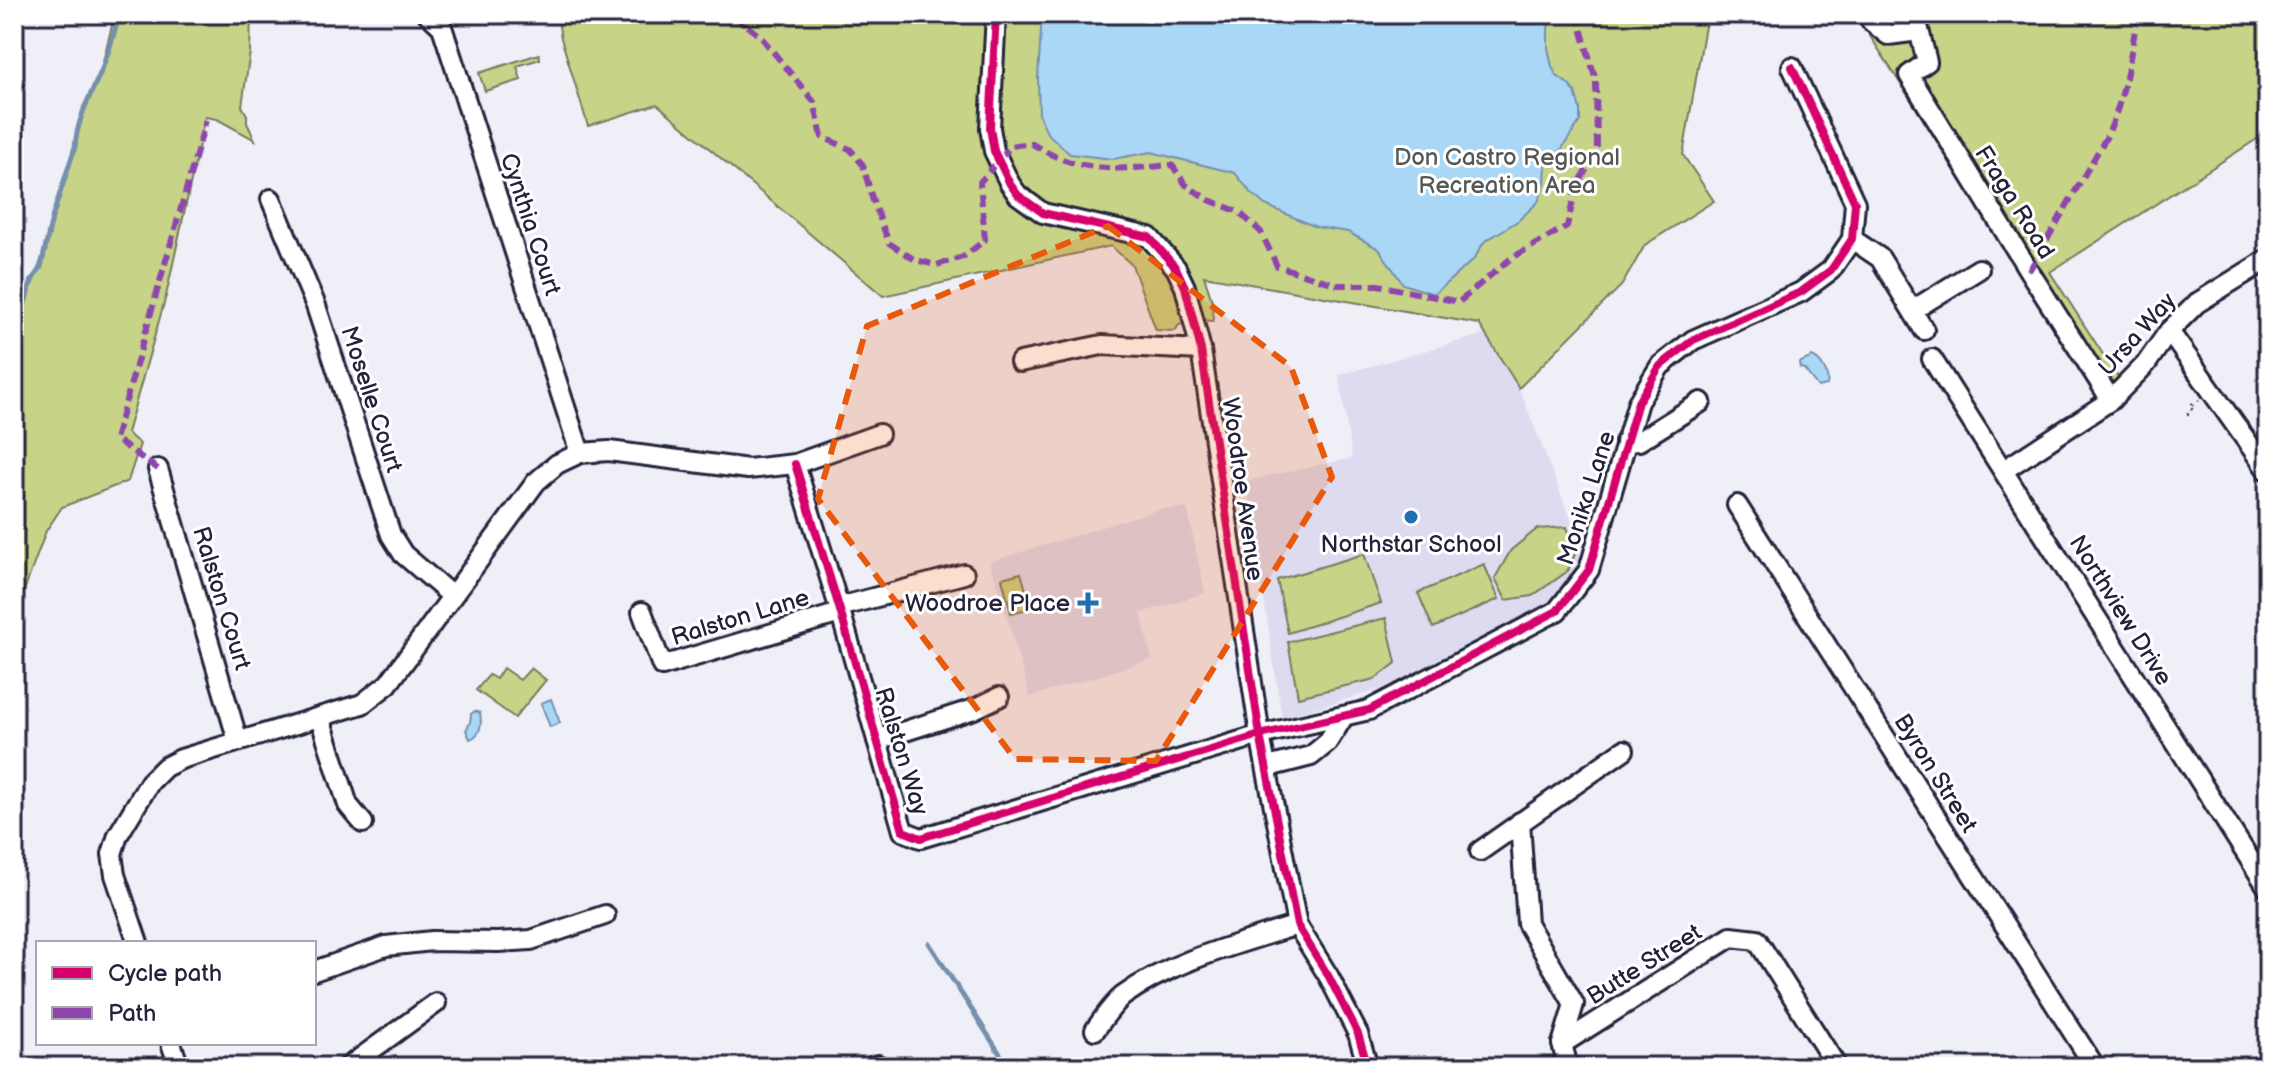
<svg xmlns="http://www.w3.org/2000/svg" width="2282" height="1081" viewBox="0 0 2282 1081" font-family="'Balsamiq Sans',sans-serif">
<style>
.built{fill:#dcdbf0}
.green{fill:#c7d386;stroke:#747a60;stroke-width:2}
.water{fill:#abd7f7;stroke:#748fac;stroke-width:2}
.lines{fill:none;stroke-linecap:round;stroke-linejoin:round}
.stream{stroke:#748fac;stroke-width:5}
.minor-casing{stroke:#22223b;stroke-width:24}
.path{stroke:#22223b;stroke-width:3;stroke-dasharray:2 6;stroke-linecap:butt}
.minor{stroke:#fff;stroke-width:18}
.quiet{stroke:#8e44ad;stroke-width:6;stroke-dasharray:12 6;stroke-linecap:butt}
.cycleway-casing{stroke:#fff;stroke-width:13}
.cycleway{stroke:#d6006c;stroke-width:8}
.marked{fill:#e8590c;fill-opacity:0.2;stroke:#e8590c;stroke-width:6;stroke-dasharray:16 10;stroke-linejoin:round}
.poi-dot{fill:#1f6fb2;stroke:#fff;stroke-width:3}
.labels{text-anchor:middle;stroke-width:6;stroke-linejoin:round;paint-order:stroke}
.park-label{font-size:24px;fill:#545752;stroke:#fff}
.street-label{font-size:24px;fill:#22223b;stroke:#fff}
.poi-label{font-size:24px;fill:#22223b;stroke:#fff}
</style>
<rect width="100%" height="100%" fill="#efeff8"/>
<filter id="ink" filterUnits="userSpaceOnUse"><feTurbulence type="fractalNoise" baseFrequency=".0125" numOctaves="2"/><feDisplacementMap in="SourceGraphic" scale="16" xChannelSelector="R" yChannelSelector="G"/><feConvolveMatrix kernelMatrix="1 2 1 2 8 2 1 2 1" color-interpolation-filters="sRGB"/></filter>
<g filter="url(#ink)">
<g class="built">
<path d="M1485 334 1519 388 1584 553 1555 604 1378 690 1282 718 1246 481 1352 458 1339 375Z"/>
<path d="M1187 508 1205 593 1141 613 1152 659 1030 697 997 582 989 562 1160 509Z"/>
</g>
<g class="green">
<path d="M115 14H251L250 52 242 106 247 115V123L255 140 217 119 205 117 166 296 127 433 140 444 128 481 62 507 46 531 14 618V335L47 244 57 200 75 147 83 107 100 73Z"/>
<path d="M557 14H1707L1683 155 1714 201 1645 245 1622 285 1519 388 1479 324 1204 276 1212 301 1213 321 1199 320 1179 325 1175 331 1156 330 1132 265 1111 246 883 296 657 104 588 126 561 38Z"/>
<path d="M1856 14H2268V132L2050 272 2119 379 2110 388 2097 392Z"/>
<path d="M539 54 540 59 517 66 521 80 485 91 479 73Z"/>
<path d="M1567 527 1575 554 1568 571 1532 596 1506 600 1495 578 1511 550 1537 529Z"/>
<path d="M1364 554 1381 603 1288 633 1277 580Z"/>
<path d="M1484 564 1499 599 1433 628 1418 593Z"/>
<path d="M1021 573 1031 608 1011 613 1002 578Z"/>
<path d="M1386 618 1396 663 1375 679 1298 697 1288 642Z"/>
<path d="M503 668 520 680 531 668 546 680 515 718 476 690 489 675 496 679Z"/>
</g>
<g class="water">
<path d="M1042 14H1553L1548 28V48L1552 67 1557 76 1568 84 1575 92 1580 109V121L1561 150 1546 166 1545 183 1538 202 1519 220 1484 242 1474 259 1434 294 1403 284 1379 249 1348 232 1316 227 1265 205 1251 193 1235 173 1151 152 1113 159 1070 154 1047 133 1039 114 1038 78Z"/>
<path d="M1812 357C1821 360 1830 375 1827 385L1818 387 1804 369 1800 368 1799 363Z"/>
<path d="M551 699 560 723 550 727 541 703Z"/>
<path d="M475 711 480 713C482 724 481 735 470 739L466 730 470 723 471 714Z"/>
</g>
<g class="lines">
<g class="stream">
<path d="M14 338 22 321 23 309 32 280 41 267 52 218 75 147C77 118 91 95 102 69 109 51 115 32 119 14"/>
<path d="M929 943 1002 1057 1001 1067"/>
</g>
<g class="minor-casing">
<g id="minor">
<path d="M428 14 442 27 580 453"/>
<path d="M996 14 990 128 994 151 1010 184 1018 195 1043 213 1149 237 1176 268 1185 287 1201 350 1260 735 1297 925 1329 977 1358 1034 1368 1067"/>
<path d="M1868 14 1871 21 1888 35 1919 31"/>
<path d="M1915 14 1927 62 1909 75 2029 271 2111 400"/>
<path d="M271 199 316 306 391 535 403 554 452 596"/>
<path d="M1852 239 1880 258 1924 330"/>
<path d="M1913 310 1979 269"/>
<path d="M2169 331 2268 471"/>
<path d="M1932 359 2268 888"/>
<path d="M1020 362 1102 345 1201 350"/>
<path d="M1625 442 1639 441 1701 402"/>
<path d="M795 464 839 607 903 831 921 838 1260 735 1369 710 1557 611 1589 570 1638 402 1660 366 1693 340 1801 292 1831 270 1852 239 1855 203 1792 67"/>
<path d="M158 469 238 741"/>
<path d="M2004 470 2111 400 2146 364 2169 331 2197 303 2268 259"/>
<path d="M1737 505 2095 1067"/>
<path d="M839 607 964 574"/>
<path d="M642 612 662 666 840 613"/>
<path d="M320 718 348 805 363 823"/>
<path d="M877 740 974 709 999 697"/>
<path d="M1268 767 1311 756 1327 743 1344 716"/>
<path d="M1520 822 1527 923 1574 1004 1562 1044 1568 1067"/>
<path d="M1480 851 1624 750"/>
<path d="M138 943 115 875 112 854 118 835 150 782 165 767 181 759 362 704 388 684 536 482 557 464 580 453 609 451 748 469 795 464 879 434"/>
<path d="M314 971 386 946 432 941 498 942 531 940 605 915"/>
<path d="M1095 1030C1103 1019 1112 1005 1123 996 1173 960 1239 944 1297 925"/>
<path d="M171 1043 179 1067"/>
<path d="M1562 1044 1731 937 1757 940 1837 1067"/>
<path d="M348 1067 436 1003"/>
<path d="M872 1067 878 1065 879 1067"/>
</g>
</g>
<path class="path" d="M2187 414 2193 411 2189 406 2199 400"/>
<use href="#minor" class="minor"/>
<g class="quiet">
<path d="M735 14 737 18 761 37 814 102 822 137 850 149 863 165 872 198 889 243 915 260 937 265 963 257 985 240 980 182 1011 146 1031 143C1078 174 1119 170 1172 165L1186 185 1209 200 1239 212 1261 232 1277 266 1339 285H1378L1459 302 1510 259 1567 226 1576 189 1597 150 1596 81 1577 14"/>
<path d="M2029 271 2107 136C2125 97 2130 56 2138 14"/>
<path d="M158 469 115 439 206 120"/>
</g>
<g class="cycleway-casing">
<g id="cycleway">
<path d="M996 14 990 128 994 151 1010 184 1018 195 1043 213 1149 237 1176 268 1185 287 1201 350 1260 735 1297 925 1329 977 1358 1034 1368 1067"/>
<path d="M795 464 839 607 903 831 921 838 1260 735 1369 710 1557 611 1589 570 1638 402 1660 366 1693 340 1801 292 1831 270 1852 239 1855 203 1792 67"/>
</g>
</g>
<use href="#cycleway" class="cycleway"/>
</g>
</g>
<path class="marked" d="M1108 226 1291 367 1332 477 1156 761 1015 759 818 499 867 326Z"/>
<g class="poi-dot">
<circle cx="1411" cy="517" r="8"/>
<path d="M1084 591h8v8h8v8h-8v8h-8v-8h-8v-8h8z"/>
</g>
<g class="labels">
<g class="park-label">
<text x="1507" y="165">Don Castro Regional<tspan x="1507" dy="28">Recreation Area</tspan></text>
</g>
<g class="street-label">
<text transform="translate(2015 202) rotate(58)" y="8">Fraga Road</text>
<text transform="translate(531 224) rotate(72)" y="8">Cynthia Court</text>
<text transform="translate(2137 334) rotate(-48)" y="8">Ursa Way</text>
<text transform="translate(372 399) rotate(72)" y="8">Moselle Court</text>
<text transform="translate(1243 489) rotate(82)" y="8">Woodroe Avenue</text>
<text transform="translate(1586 498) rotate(-72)" y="8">Monika Lane</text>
<text transform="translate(222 598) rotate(73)" y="8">Ralston Court</text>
<text transform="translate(2121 610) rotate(58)" y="8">Northview Drive</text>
<text transform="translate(740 617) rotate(-17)" y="8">Ralston Lane</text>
<text transform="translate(902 751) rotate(73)" y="8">Ralston Way</text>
<text transform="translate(1936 773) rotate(58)" y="8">Byron Street</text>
<text transform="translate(1644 964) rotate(-32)" y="8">Butte Street</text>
</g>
<g class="poi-label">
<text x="1411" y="552">Northstar School</text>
<text x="1070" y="611" text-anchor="end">Woodroe Place</text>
</g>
</g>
<rect width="2282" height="1081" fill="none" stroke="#fff" stroke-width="48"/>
<rect x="24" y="24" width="2234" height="1033" fill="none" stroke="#22223b" stroke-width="3" filter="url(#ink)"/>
<rect x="36" y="941" width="280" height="104" fill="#ffffff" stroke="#a7a7b1" stroke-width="2"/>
<rect x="52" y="967" width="40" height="12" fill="#d6006c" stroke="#a7a7b1" stroke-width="2"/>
<text x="108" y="981" font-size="24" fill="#22223b">Cycle path</text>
<rect x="52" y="1007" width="40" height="12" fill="#8e44ad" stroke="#a7a7b1" stroke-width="2"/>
<text x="108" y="1021" font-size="24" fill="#22223b">Path</text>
</svg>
